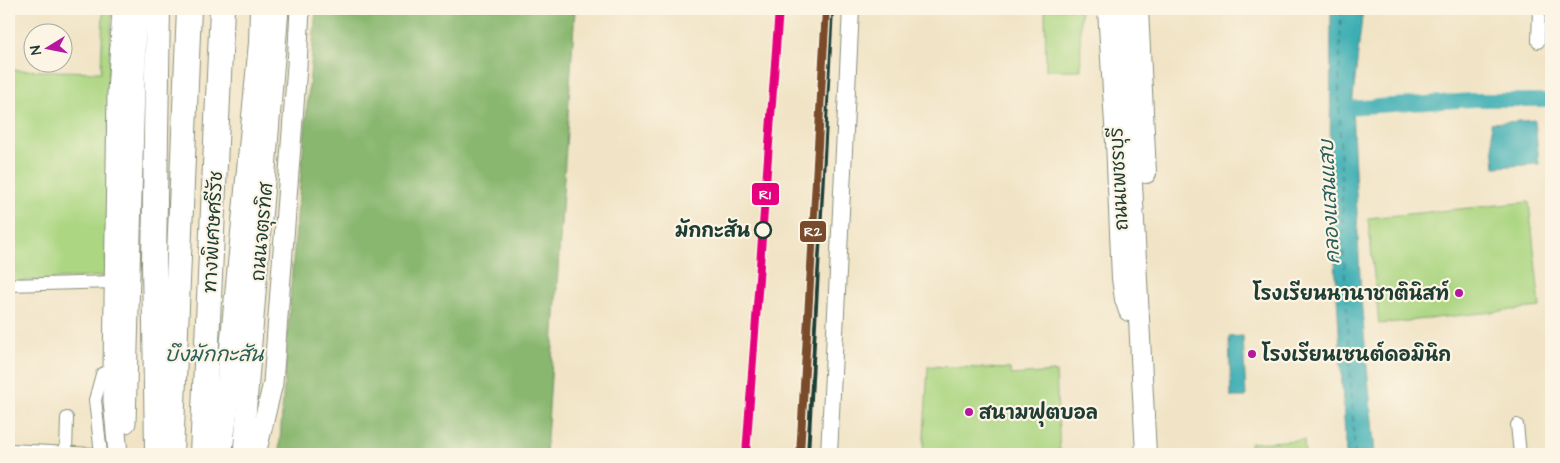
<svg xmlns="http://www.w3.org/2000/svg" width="1560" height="463" viewBox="0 0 1560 463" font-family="'Architects Daughter','Playpen Sans Thai',sans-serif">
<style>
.green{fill:#acd682;stroke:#668a5b}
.forest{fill:#89b770;stroke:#547a52}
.water{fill:#3caeb4;stroke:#2e7674}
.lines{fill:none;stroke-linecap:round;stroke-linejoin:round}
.canal{stroke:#3caeb4;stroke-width:14}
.ferry{stroke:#285f5a;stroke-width:1;stroke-dasharray:6 5;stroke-linecap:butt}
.minor-casing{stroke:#88907d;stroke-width:14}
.tertiary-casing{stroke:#88907d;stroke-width:18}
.secondary-casing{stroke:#88907d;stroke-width:21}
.primary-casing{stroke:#88907d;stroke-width:22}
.motorway-casing{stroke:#88907d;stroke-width:26}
.minor{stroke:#fff;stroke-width:12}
.tertiary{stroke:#fff;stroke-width:16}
.secondary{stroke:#fff;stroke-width:19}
.primary{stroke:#fff;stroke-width:20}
.motorway{stroke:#fff;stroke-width:24}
.rail{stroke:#1f3d34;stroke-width:4}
.rail-1-casing{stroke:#fcf5e5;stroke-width:11}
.rail-2-casing{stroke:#fcf5e5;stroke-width:11}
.rail-1{stroke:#e5007d;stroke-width:8}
.rail-2{stroke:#7a4b2a;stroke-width:8}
.stop-dot{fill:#fcf5e5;stroke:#1f3d34;stroke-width:2.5}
.poi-dot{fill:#b5179e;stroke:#fcf5e5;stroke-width:2}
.labels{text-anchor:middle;stroke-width:4.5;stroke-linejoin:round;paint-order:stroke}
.street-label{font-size:19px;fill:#1f3d34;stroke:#fcf5e5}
.stop-label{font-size:19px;font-weight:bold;fill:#1f3d34;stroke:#fcf5e5;text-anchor:end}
.poi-label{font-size:19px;font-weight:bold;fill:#1f3d34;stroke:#fcf5e5;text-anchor:start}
.water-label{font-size:20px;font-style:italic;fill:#285f5a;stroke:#fcf5e5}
.line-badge{stroke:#fcf5e5;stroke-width:2}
.badge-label{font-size:14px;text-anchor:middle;font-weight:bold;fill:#fff}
</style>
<rect width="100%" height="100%" fill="#fcf5e5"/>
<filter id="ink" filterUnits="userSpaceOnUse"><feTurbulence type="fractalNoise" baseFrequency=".02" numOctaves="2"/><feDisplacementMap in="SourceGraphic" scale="10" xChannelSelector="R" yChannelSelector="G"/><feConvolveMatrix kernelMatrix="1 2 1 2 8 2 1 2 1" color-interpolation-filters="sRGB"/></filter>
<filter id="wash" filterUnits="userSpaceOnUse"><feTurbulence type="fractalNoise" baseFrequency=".0096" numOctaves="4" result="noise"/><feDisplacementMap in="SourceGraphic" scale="20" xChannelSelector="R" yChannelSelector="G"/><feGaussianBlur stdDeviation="1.12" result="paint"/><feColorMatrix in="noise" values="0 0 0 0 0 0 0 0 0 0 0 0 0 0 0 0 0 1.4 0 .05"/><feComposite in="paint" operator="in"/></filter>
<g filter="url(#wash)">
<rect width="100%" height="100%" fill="#f1e4c6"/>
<g class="green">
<path d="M103 9H112L109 72 106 276 9 282V70L101 72Z"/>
<path d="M1045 9H1080L1081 70H1046Z"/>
<path d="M1529 202 1540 307 1379 324 1368 218Z"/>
<path d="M928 366 1010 369 1011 375 1056 372 1060 454H923Z"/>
<path d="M1304 440 1305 454H1250V443Z"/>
</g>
<path class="forest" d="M316 9H575L546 454H279L292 272Z"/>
<g class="water">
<path d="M1331 9H1363L1352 106 1361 299 1375 454H1346L1330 174Z"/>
<path d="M1535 120 1539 164 1495 167 1491 123Z"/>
<path d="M1243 336 1246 397H1231L1229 337Z"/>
</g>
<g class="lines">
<path class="canal" d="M1345 108 1474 100H1551"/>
<path class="ferry" d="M1341 9 1339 94 1343 240 1355 454"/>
</g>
</g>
<g filter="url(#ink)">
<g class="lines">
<g class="minor-casing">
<g id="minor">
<path d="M1538 42 1539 9"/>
<path d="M9 285 114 282"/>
<path d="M1517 425 1520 454"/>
<path d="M9 450 94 454"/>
<path d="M66 452 67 418"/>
<path d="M101 454 95 400 102 374 113 369"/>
</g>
</g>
<g class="tertiary-casing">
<path id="tertiary" d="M829 454 851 9"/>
</g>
<g class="secondary-casing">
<g id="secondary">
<path d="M126 423 137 9"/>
<path d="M118 454 113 400V369L117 93 122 9"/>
<path d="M243 454 279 9"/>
<path d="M256 454 273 383 297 66 300 9"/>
</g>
</g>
<g class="primary-casing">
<g id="primary">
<path d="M1108 9 1116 141 1122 278 1125 299 1129 311"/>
<path d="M1123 9 1146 454"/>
<path d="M1138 9 1146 173"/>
</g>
</g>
<g class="motorway-casing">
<g id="motorway">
<path d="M157 448 154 263 158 9"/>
<path d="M171 454 189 9"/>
<path d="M202 454 222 9"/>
<path d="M220 454 229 380 261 43 262 9"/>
</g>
</g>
<use href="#minor" class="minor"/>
<use href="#tertiary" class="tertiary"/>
<use href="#secondary" class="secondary"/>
<use href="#primary" class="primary"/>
<use href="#motorway" class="motorway"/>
<path class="rail" d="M808 454 832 9"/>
<g class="rail-1-casing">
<path id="rail-1" d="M746 454 779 9"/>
</g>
<g class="rail-2-casing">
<path id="rail-2" d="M800 454 826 9"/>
</g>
<use href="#rail-1" class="rail-1"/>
<use href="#rail-2" class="rail-2"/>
</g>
</g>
<circle class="stop-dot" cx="763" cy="230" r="8"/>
<g class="poi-dot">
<circle cx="1459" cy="293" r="5"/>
<circle cx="1252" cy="354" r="5"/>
<circle cx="969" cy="412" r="5"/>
</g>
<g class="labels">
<g class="street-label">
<text transform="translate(1118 179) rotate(-93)" y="7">ถนนเพชรบุรี</text>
<text transform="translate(212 232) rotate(-87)" y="7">ทางพิเศษศรีรัช</text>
<text transform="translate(261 232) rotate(-85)" y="7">ถนนจตุรทิศ</text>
</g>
<g class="stop-label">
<text x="750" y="237">มักกะสัน</text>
</g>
<g class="poi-label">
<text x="1449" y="300" text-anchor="end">โรงเรียนนานาชาตินิสท์</text>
<text x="1262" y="361">โรงเรียนเซนต์ดอมินิก</text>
<text x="979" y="419">สนามฟุตบอล</text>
</g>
<g class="water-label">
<text transform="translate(1329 202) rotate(-93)" y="7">คลองแสนแสบ</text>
<text x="214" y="361">บึงมักกะสัน</text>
</g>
</g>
<g class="line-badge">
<rect x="751" y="182" width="29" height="24" rx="5" fill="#e5007d"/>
<rect x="799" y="220" width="28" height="23" rx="5" fill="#7a4b2a"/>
</g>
<g class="badge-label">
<text x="765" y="199">R1</text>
<text x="813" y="236">R2</text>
</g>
<rect width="1560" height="463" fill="none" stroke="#fcf5e5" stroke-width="30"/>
<g transform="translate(48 48) rotate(260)"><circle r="24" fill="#fcf5e5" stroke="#a4ab9e"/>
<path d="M0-4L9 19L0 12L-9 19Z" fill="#b5179e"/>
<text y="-8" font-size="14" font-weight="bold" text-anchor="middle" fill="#1f3d34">N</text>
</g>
</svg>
